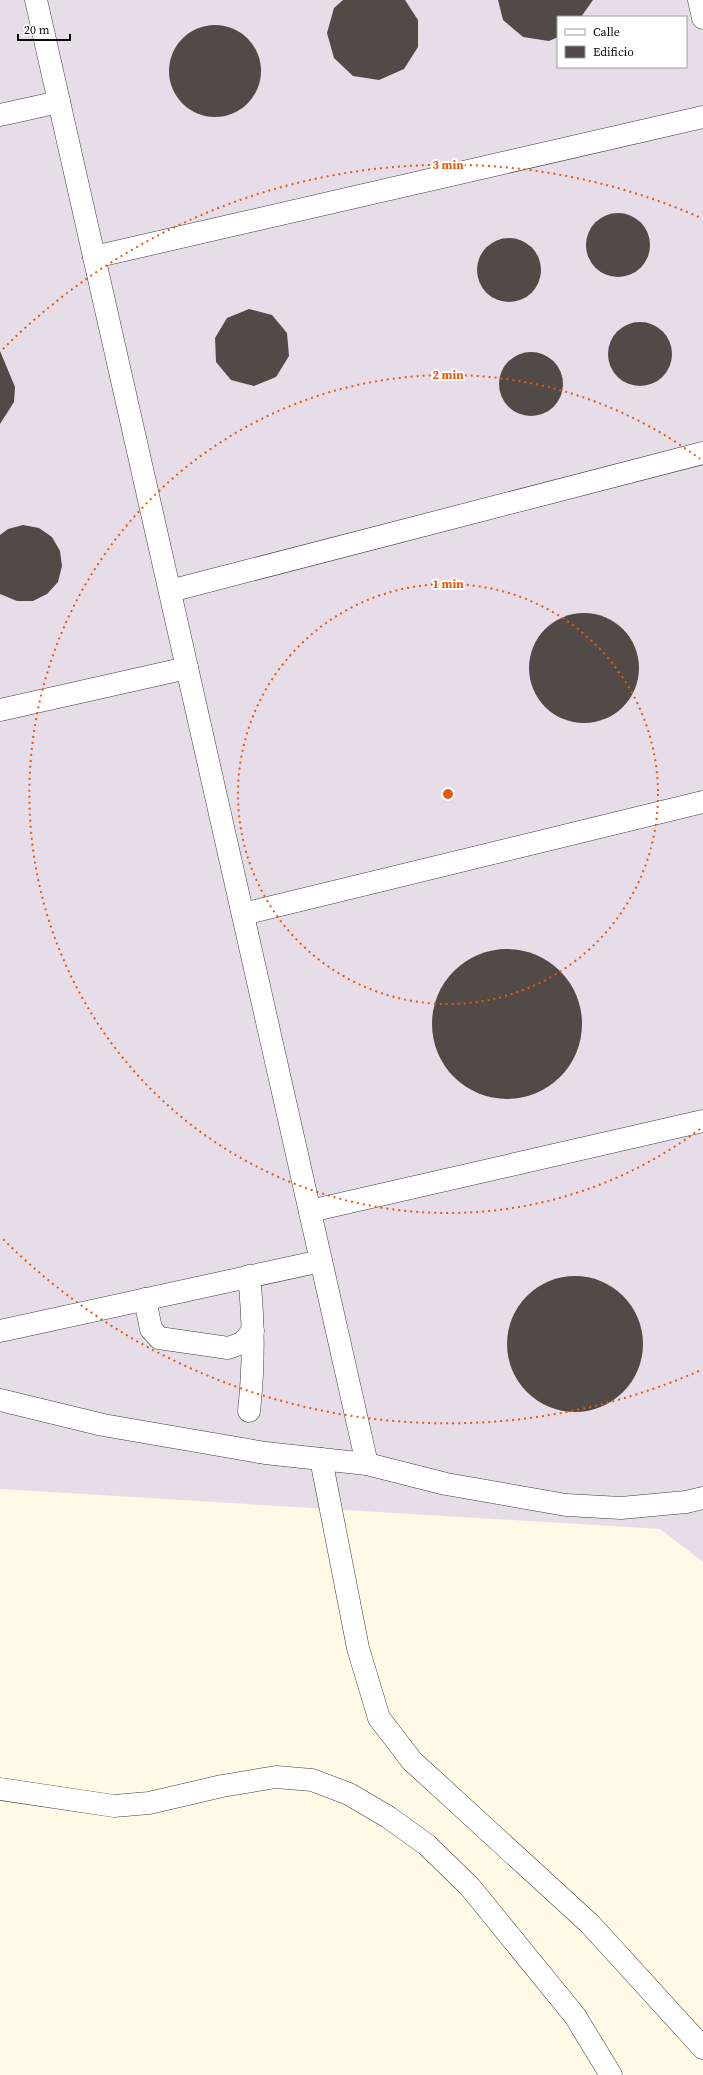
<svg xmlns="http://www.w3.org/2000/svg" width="703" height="2075" viewBox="0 0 703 2075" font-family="'Source Serif 4',serif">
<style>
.industrial{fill:#e7dde9;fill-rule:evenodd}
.building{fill:#524a46}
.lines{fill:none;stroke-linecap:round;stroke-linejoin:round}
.minor-casing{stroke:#3c3c3c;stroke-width:23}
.minor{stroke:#fff;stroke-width:22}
.ring{fill:none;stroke:#e8590c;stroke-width:2;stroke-dasharray:2 4}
.centre{fill:#e8590c;stroke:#fff;stroke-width:2}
.ring-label{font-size:12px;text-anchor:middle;font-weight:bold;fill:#e8590c;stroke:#fff;stroke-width:4;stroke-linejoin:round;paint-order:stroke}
</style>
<rect width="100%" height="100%" fill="#fff9e6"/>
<path class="industrial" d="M0 0H703V1562L660 1529 0 1489ZM558 17H686V67H558Z"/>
<g class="building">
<path d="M343 0H405L418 20V47L404 69 379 80 353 76 334 58 327 33 334 8Z"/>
<path d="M498 0H593L581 17H558V37L549 41 523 37 503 20Z"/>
<circle cx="215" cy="71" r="46"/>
<circle cx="618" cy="245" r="32"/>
<circle cx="509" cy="270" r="32"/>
<path d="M249 309 272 315 287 333 289 356 276 377 254 386 231 380 216 362 215 338 227 318Z"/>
<circle cx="640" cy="354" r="32"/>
<path d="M0 351 15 387 14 402 0 424Z"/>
<circle cx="531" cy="384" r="32"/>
<path d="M23 525 39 528 52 537 60 551 62 566 58 582 47 594 33 601H17L0 594V535L8 529Z"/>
<circle cx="584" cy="668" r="55"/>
<circle cx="507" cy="1024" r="75"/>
<circle cx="575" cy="1344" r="68"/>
</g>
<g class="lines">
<g class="minor-casing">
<g id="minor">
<path d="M36 0 367 1464"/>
<path d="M699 0 703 18"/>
<path d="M0 115 59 102"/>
<path d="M94 257 703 117"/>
<path d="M170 591 703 453"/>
<path d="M0 710 187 668"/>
<path d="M243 914 703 802"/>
<path d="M310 1211 703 1121"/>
<path d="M145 1299 151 1329 159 1338 228 1348 242 1343 253 1331"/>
<path d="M0 1331 321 1261"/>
<path d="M0 1400 103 1425 265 1453 367 1464 446 1484 566 1505 621 1508 686 1502 703 1498"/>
<path d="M249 1411C254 1366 254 1322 249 1276"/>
<path d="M321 1459 358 1648 379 1718 412 1761 590 1924 703 2048"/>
<path d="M0 1789 114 1806 149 1803 222 1786 276 1777 312 1780 349 1794 388 1817 427 1845 470 1887 575 2016 611 2075"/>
</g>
</g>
<use href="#minor" class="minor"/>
</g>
<g class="ring">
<circle cx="448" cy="794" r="210"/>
<path d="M700 1129A419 419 0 1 1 700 459"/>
<path d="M699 1371A629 629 0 0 1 3 1239M3 349A629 629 0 0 1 699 217"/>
</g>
<circle cx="448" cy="794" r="6" class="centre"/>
<g class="ring-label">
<text x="448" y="169">3 min</text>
<text x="448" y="379">2 min</text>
<text x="448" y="588">1 min</text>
</g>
<rect x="557" y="16" width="130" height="52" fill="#ffffff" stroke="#9d9d9d"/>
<rect x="565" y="29" width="20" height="6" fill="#ffffff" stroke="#9d9d9d"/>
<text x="593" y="36" font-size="12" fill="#090909">Calle</text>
<rect x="565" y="46" width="20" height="12" fill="#524a46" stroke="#9d9d9d"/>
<text x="593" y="56" font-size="12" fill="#090909">Edificio</text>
<path d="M18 34v6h52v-6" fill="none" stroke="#090909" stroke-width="2"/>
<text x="24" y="34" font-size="12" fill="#090909" stroke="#ffffff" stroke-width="3" paint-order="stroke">20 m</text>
</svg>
